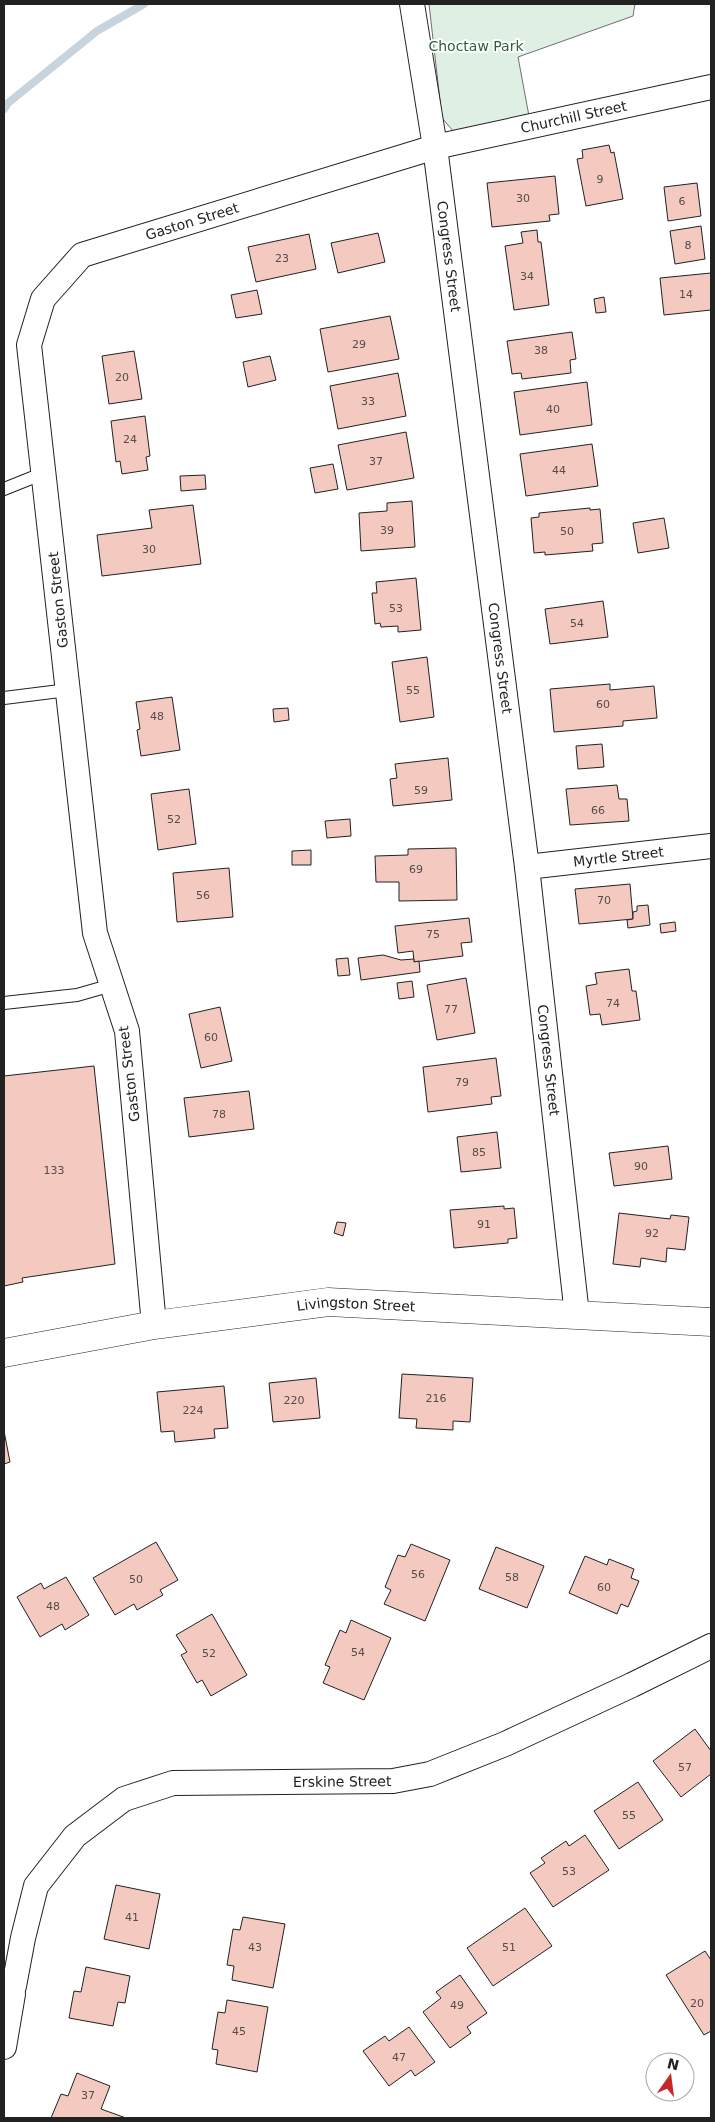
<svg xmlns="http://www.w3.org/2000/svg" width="715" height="2122" viewBox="0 0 715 2122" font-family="'DejaVu Sans',sans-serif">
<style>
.green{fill:#e0efe3;stroke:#6f6f6f}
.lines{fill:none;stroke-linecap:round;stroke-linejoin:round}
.stream{stroke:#c7d3dd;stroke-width:8}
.building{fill:#f3c9c0;stroke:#222}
.lane-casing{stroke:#222;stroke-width:14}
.street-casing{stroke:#222;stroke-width:26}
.secondary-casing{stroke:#222;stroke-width:29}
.lane{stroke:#fff;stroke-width:12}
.street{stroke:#fff;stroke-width:24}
.secondary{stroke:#fff;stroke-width:28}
.labels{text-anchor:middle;stroke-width:4;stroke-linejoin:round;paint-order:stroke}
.number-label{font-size:11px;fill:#564c4a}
.park-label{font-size:14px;fill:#2f5e38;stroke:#fff}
.street-label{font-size:14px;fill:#222;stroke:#fff}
</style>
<rect width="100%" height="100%" fill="#fff"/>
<path class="green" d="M429 4H635L633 16 518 57 529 116 454 132 442 118Z"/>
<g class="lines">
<path class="stream" d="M4 109 8 103 97 31 144 4"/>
</g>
<g class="building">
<path d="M609 145 611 153 614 152 623 199 586 206 577 159 583 158 582 150Z"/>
<path d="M555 176 559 214 549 215 550 221 492 227 487 183Z"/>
<path d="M697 183 701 216 668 221 664 187Z"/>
<path d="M701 226 705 259 675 264 670 231Z"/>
<path d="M537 230 538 242H541L549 305 514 310 505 246 523 243 521 232Z"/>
<path d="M378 233 385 262 338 273 331 243Z"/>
<path d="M309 234 316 269 256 282 248 247Z"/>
<path d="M711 273V310L664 315 660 278Z"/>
<path d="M257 290 262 314 236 318 231 295Z"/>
<path d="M604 297 606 312 596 313 594 299Z"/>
<path d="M390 316 399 359 328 372 320 329Z"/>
<path d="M572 332 576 359 570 360 571 373 522 379 521 373 512 374 507 341Z"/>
<path d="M134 351 142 399 109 404 102 356Z"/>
<path d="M270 356 276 380 248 387 243 362Z"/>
<path d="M398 373 406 416 338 429 330 386Z"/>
<path d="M587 382 592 425 520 435 514 392Z"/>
<path d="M145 416 150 456 146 457 148 470 122 474 120 461 116 462 111 421Z"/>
<path d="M406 432 414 478 347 490 338 445Z"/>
<path d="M592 444 598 486 526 496 520 454Z"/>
<path d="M333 464 338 489 315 493 310 468Z"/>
<path d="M205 475 206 489 181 491 180 476Z"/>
<path d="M412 501 415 547 361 551 359 513 387 511V503Z"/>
<path d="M193 505 201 564 102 576 97 535 152 528 149 510Z"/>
<path d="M590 508V510L600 509 603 543 592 544 593 551 545 555V552L534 553 531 518 539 517V513Z"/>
<path d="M664 518 669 548 638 553 633 523Z"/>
<path d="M416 578 421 630 398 632V626L381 627 380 623 375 624 372 593H377L376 582Z"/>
<path d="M603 601 608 637 550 644 545 609Z"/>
<path d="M427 657 434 717 400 722 392 662Z"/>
<path d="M610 684V690L654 686 657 718 623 721V726L554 732 550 689Z"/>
<path d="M172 697 180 750 141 756 137 730 140 729 136 702Z"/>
<path d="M288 708 289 720 274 722 273 709Z"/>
<path d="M602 744 604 767 578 769 576 746Z"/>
<path d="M448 758 452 800 393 806 390 779 397 778 395 764Z"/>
<path d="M617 785 619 799H627L629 821 570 825 566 789Z"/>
<path d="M189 789 196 844 158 850 151 794Z"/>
<path d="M350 819 351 836 327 838 325 821Z"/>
<path d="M456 848 457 900 399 901V882H376L375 856 408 855V849Z"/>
<path d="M311 850V865H292V851Z"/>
<path d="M229 868 233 917 177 922 173 873Z"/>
<path d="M630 884 633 919 579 924 575 889Z"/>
<path d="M648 905 650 925 628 928 627 920 633 919V912L637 911V906Z"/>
<path d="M469 918 472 942 461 943 463 956 414 962 413 951 398 953 395 926Z"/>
<path d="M675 922 676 931 661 933 660 924Z"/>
<path d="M383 955 401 960 414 959V962L419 961 420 972 361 980 358 958Z"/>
<path d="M348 958 350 975 338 976 336 959Z"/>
<path d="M629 969 632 991H636L640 1020 602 1025 600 1014 590 1015 586 986 597 984 595 973Z"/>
<path d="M466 978 475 1033 437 1040 427 985Z"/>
<path d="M412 981 414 997 399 999 397 983Z"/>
<path d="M220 1007 232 1061 201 1068 189 1014Z"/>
<path d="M496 1058 501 1096 491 1097 492 1104 428 1112 423 1067Z"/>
<path d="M94 1066 115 1264 22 1278 23 1282 4 1286V1076Z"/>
<path d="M249 1091 254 1129 189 1137 184 1098Z"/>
<path d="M497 1132 501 1168 461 1172 457 1137Z"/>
<path d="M668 1146 672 1179 614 1186 609 1153Z"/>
<path d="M504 1206V1209L514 1208 517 1238 508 1239V1243L454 1248 450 1210Z"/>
<path d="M619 1213 670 1219 671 1215 689 1217 685 1250 667 1248 666 1262 641 1258 640 1267 613 1264Z"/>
<path d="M337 1222 346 1223 343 1236 334 1233Z"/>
<path d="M402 1374 473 1378 470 1422 453 1421V1430L416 1428 417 1419 399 1418Z"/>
<path d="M316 1378 320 1418 273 1422 269 1383Z"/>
<path d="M224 1386 228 1428 214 1429 215 1438 175 1442 174 1431 161 1432 157 1392Z"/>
<path d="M4 1431 10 1462 4 1464Z"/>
<path d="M156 1542 178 1580 160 1590 163 1595 137 1610 134 1604 115 1615 93 1578Z"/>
<path d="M411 1544 450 1560 425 1621 384 1604 391 1590 385 1587 398 1555 405 1557Z"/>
<path d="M496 1547 544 1566 527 1608 479 1589Z"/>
<path d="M585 1556 607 1565 609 1559 634 1569 631 1578 639 1581 628 1607 621 1604 617 1614 569 1593Z"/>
<path d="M66 1577 89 1615 65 1630 62 1624 40 1637 17 1597 41 1583 44 1589Z"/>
<path d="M212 1614 247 1675 211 1696 202 1680 197 1683 181 1655 187 1652 176 1635Z"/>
<path d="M351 1620 391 1638 364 1700 323 1683 330 1667 325 1665 340 1630 346 1633Z"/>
<path d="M695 1729 711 1751V1774L681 1797 653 1761Z"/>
<path d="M638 1782 663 1820 619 1849 594 1811Z"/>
<path d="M585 1835 609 1870 553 1907 530 1873 545 1863 541 1858 566 1841 569 1846Z"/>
<path d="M116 1885 160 1894 149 1949 104 1939Z"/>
<path d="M525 1908 552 1946 493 1986 467 1948Z"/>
<path d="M243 1917 285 1924 273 1988 232 1980 234 1966 227 1965 233 1929 240 1930Z"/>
<path d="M705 1951 711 1960V2031L704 2035 666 1975Z"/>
<path d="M86 1967 130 1976 125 2003 118 2002 113 2026 69 2018 74 1991 81 1992Z"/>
<path d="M460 1975 487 2013 467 2027 471 2033 450 2048 423 2012 441 1998 436 1992Z"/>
<path d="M227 2000 268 2007 257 2072 216 2064 218 2050 212 2049 218 2012 225 2013Z"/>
<path d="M409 2027 435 2062 415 2076 411 2070 389 2086 363 2051 385 2036 389 2041Z"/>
<path d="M77 2073 110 2086 101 2109 126 2118H51L61 2094 68 2096Z"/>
</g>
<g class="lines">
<g class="lane-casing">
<g id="lane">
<path d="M4 489 44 473"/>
<path d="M4 698 68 690"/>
<path d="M4 1003 77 995 112 985"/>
</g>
</g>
<g class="street-casing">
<g id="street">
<path id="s1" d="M412 4 435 147 527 867 577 1315"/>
<path id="s2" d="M527 867 711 846"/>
<path id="s3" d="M154 1325 127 1031 95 933 29 345 43 299 82 255 435 147 711 87"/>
<path id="s4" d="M14 1986 23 1938 36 1886 75 1836 124 1799 173 1783 393 1781 430 1774 505 1744 632 1685 711 1646"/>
<path d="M4 2047 13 1994"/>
</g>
</g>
<g class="secondary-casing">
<g id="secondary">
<path id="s5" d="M4 1353 154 1325 328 1302 711 1322"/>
</g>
</g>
<use href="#lane" class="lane"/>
<use href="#street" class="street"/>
<use href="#secondary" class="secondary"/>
</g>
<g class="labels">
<g class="number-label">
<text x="600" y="183">9</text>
<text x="523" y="202">30</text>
<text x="682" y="205">6</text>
<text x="688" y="249">8</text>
<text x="282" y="262">23</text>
<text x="527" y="280">34</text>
<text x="686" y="298">14</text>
<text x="359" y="348">29</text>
<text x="541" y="354">38</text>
<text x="122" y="381">20</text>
<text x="368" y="405">33</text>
<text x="553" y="413">40</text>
<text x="130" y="443">24</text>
<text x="376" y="465">37</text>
<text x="559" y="474">44</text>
<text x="387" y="534">39</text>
<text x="567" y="535">50</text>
<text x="149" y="553">30</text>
<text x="396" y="612">53</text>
<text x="577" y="627">54</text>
<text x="413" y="694">55</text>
<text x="603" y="708">60</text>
<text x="157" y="720">48</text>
<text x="421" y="794">59</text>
<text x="598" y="814">66</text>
<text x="174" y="823">52</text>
<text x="416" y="873">69</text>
<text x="203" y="899">56</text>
<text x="604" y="904">70</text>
<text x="433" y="938">75</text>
<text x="613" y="1007">74</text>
<text x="451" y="1013">77</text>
<text x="211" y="1041">60</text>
<text x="462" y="1086">79</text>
<text x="219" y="1118">78</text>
<text x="479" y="1156">85</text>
<text x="641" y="1170">90</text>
<text x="54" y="1174">133</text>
<text x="484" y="1228">91</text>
<text x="652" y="1237">92</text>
<text x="436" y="1402">216</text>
<text x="294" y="1404">220</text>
<text x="193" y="1414">224</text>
<text x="418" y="1578">56</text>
<text x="512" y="1581">58</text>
<text x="136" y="1583">50</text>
<text x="604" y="1591">60</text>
<text x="53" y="1610">48</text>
<text x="358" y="1656">54</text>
<text x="209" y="1657">52</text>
<text x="685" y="1771">57</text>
<text x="629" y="1819">55</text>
<text x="569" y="1875">53</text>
<text x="132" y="1921">41</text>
<text x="255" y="1951">43</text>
<text x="509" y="1951">51</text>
<text x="697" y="2007">20</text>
<text x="457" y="2009">49</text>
<text x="239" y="2035">45</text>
<text x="399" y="2061">47</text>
<text x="88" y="2099">37</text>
</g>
<g class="park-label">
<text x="476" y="51">Choctaw Park</text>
</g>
<g class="street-label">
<text dy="5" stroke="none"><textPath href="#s3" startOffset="1608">Churchill Street</textPath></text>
<text dy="5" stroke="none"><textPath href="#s3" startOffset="1212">Gaston Street</textPath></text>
<text dy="5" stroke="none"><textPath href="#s1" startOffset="255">Congress Street</textPath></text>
<text transform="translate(58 600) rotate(-96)" y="5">Gaston Street</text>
<text dy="5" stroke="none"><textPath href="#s1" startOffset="660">Congress Street</textPath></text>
<text dy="5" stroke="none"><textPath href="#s2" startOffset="92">Myrtle Street</textPath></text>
<text dy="5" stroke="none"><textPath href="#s1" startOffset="1065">Congress Street</textPath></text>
<text transform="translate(129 1074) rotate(-97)" y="5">Gaston Street</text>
<text dy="5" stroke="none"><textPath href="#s5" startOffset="356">Livingston Street</textPath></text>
<text dy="5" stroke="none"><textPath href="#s4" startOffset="448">Erskine Street</textPath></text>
</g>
</g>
<rect width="715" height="2122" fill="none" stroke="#222222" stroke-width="10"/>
<g transform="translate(670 2077) rotate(14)"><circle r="24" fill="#ffffff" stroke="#a7a7a7"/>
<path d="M0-4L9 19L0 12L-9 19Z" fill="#c62828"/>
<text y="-8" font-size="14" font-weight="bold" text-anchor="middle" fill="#222222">N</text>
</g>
</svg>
